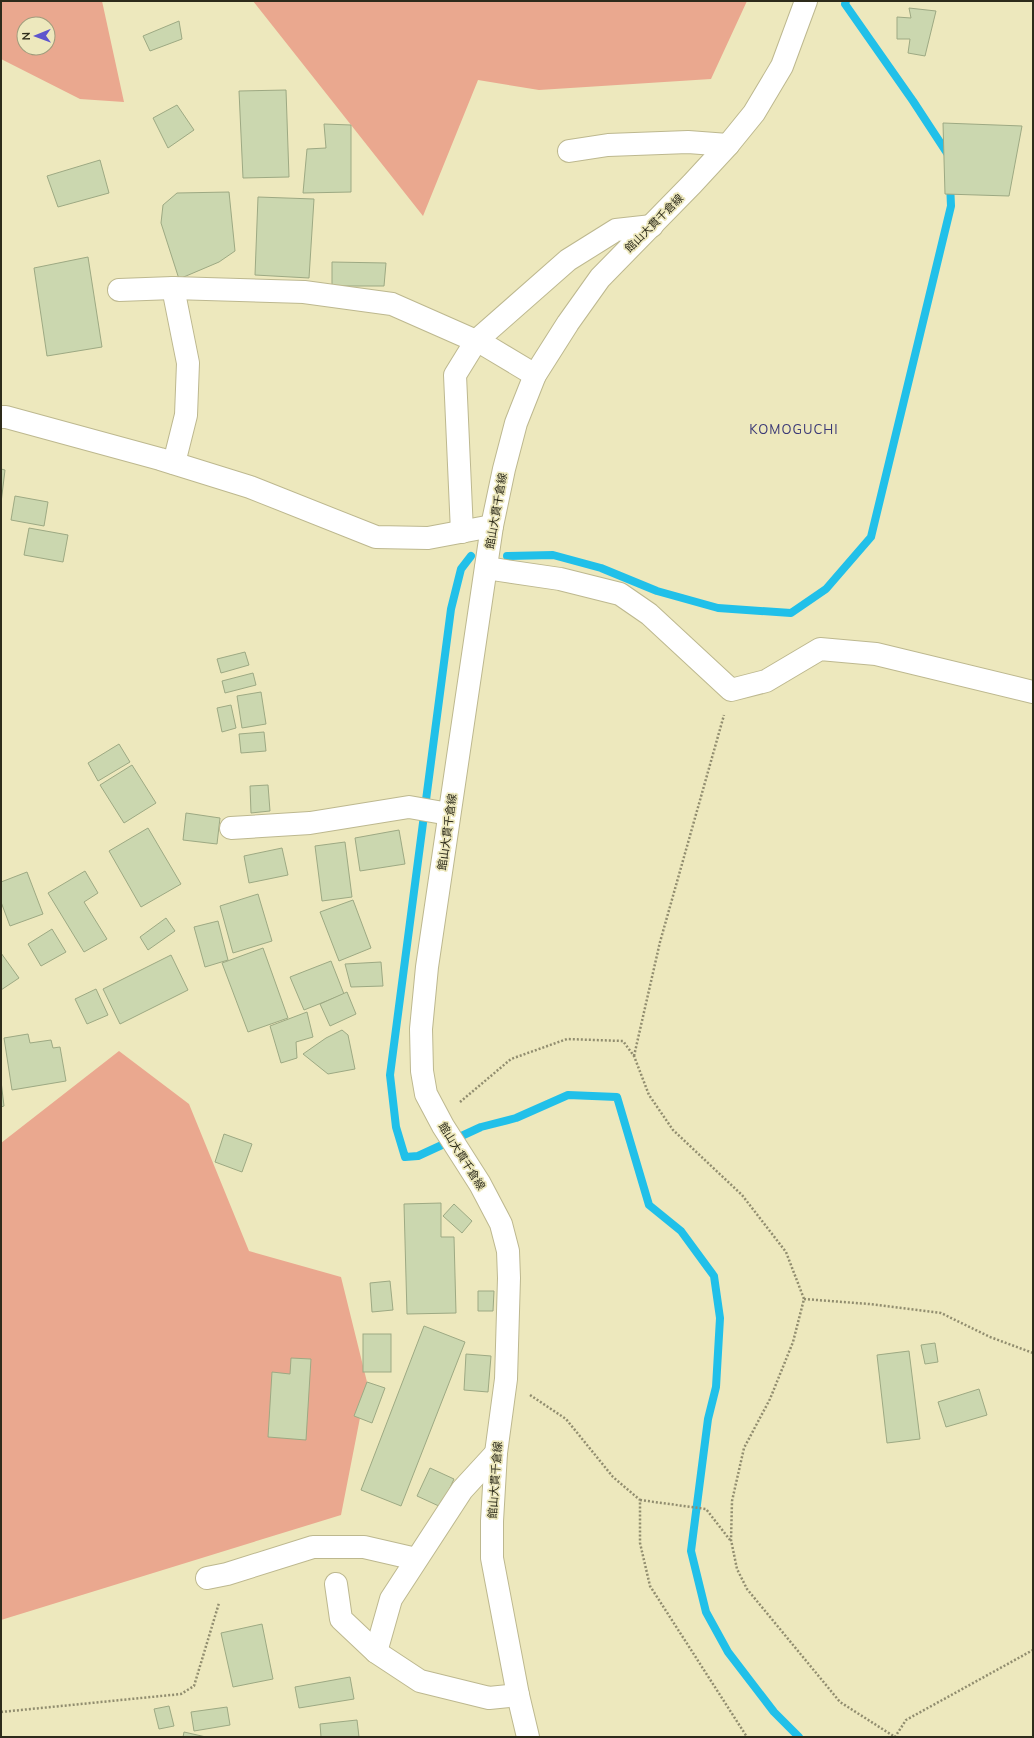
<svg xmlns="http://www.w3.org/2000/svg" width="1034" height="1738" viewBox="0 0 1034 1738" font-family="Mulish,'Noto Sans JP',sans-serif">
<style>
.green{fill:#eaa88f;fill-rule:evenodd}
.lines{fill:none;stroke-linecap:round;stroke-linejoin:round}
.stream{stroke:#21c0e9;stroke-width:8}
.building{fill:#cbd7af;stroke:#9da983}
.minor-casing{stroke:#bdb88f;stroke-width:24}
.major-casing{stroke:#bdb88f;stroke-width:24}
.path{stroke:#918d6f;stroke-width:2.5;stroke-dasharray:2 2;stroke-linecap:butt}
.minor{stroke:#fff;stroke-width:22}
.major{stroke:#fff;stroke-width:22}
.labels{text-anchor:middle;stroke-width:3.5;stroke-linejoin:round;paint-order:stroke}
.street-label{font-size:11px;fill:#2d2b1b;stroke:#ede8bd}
.quarter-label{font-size:13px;letter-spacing:1px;fill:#3b3976;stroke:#ede8bd}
</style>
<rect width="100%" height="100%" fill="#ede8bd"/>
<g class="green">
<path d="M1 1H102L124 102 80 99 1 59ZM24 24H48V48H24Z"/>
<path d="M253 1H747L711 79 539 90 478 80 423 216Z"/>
<path d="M119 1051 189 1104 249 1251 341 1277 367 1382 341 1515 1 1620V1143Z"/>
</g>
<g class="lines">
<g class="stream">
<path d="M846 1 845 4 913 101 949 156"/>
<path d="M471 556 461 569 451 609 390 1075 396 1127 405 1157 418 1156 481 1127 516 1118 568 1095 617 1097 649 1205 681 1231 714 1276 720 1318 716 1387 708 1419 691 1551 706 1612 728 1652 774 1712 799 1737"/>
<path d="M507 556 553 555 601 568 657 591 718 608 791 613 826 589 871 537 951 206 950 183"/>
</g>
</g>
<g class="building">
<path d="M909 8 936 11 925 56 908 53 910 39H897V17L911 18Z"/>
<path d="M179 21 182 39 150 51 143 36Z"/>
<path d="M286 90 289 177 243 178 239 91Z"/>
<path d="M177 105 194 130 168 148 153 118Z"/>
<path d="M943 123 1022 126 1009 196 945 194Z"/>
<path d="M324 124 351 125V192L303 193 307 149 326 148Z"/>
<path d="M100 160 109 193 58 207 47 176Z"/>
<path d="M229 192 235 251 219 262 179 279 161 223 163 205 177 193Z"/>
<path d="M258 197 314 199 309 278 255 275Z"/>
<path d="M88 257 102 347 47 356 34 268Z"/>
<path d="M332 262 386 263 384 286H332Z"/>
<path d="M1 469 5 470 1 503Z"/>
<path d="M15 496 48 502 44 526 11 520Z"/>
<path d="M29 528 68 535 63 562 24 555Z"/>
<path d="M245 652 249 665 221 673 217 659Z"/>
<path d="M253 673 256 685 225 693 222 681Z"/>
<path d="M261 692 266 724 242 728 237 696Z"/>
<path d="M231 705 236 728 222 732 217 708Z"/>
<path d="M264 732 266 751 241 753 239 734Z"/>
<path d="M119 744 130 762 98 781 88 763Z"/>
<path d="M132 765 156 803 124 823 100 785Z"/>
<path d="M268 785 270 811 251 813 250 786Z"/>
<path d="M186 813 220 818 217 844 183 840Z"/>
<path d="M148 828 181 884 141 907 109 851Z"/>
<path d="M399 830 405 864 360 871 355 838Z"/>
<path d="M345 842 352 897 322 901 315 846Z"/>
<path d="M282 848 288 875 249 883 244 856Z"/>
<path d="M85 871 98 893 84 902 107 939 84 952 48 893Z"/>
<path d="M27 872 43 914 10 926 1 902V882Z"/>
<path d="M258 894 272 941 233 953 220 906Z"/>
<path d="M353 900 371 948 339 961 320 912Z"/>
<path d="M166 918 175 931 148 950 140 937Z"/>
<path d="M218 921 228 960 205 967 194 927Z"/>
<path d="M52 929 66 952 41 966 28 944Z"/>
<path d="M263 948 288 1018 248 1032 222 963Z"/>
<path d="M1 953 19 978 1 990Z"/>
<path d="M171 955 188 990 120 1024 103 989Z"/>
<path d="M331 961 344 994 304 1010 290 977Z"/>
<path d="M381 962 383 986 351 987 345 964Z"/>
<path d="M96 989 108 1015 87 1024 75 999Z"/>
<path d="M347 992 356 1014 330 1026 320 1004Z"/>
<path d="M307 1012 313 1037 296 1042 297 1058 281 1063 270 1026Z"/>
<path d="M342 1030 348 1035 355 1069 328 1074 303 1054 326 1038Z"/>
<path d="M28 1034 30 1043 51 1040 53 1048 60 1047 66 1081 12 1090 4 1038Z"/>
<path d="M1 1081 4 1106 1 1107Z"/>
<path d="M224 1134 252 1144 242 1172 215 1162Z"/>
<path d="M441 1203V1237H454L456 1313 407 1314 404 1204Z"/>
<path d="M454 1204 472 1221 462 1233 443 1216Z"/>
<path d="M390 1281 393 1310 372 1312 370 1283Z"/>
<path d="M478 1291H494L493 1311H478Z"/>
<path d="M424 1326 465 1342 401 1506 361 1490Z"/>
<rect x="363" y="1334" width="28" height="38"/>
<path d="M935 1343 938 1362 925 1364 921 1345Z"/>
<path d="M909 1351 920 1439 887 1443 877 1355Z"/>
<path d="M466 1354 491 1356 488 1392 464 1390Z"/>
<path d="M291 1358 311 1359 306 1440 268 1437 272 1372 290 1374Z"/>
<path d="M367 1382 385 1388 372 1423 354 1416Z"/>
<path d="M979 1389 987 1415 946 1427 938 1402Z"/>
<path d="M430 1468 454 1479 441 1507 417 1496Z"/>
<path d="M262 1624 273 1679 233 1687 221 1633Z"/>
<path d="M350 1677 354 1699 299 1708 295 1687Z"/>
<path d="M169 1706 174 1726 159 1729 154 1709Z"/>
<path d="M227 1707 230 1725 194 1731 191 1712Z"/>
<path d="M357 1720 359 1737H321L320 1724Z"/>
<path d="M184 1732 206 1737H183Z"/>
</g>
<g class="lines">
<g class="minor-casing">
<g id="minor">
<path d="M569 151 608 145 688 142 728 145"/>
<path d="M173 288 188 363 186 415 174 463"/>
<path d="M119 290 173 288 304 292 392 304 485 345 535 375"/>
<path d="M1 417H6L160 459 250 487 376 537 428 538 492 526"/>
<path d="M462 532 455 375 476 341 568 260 616 230 652 226"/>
<path d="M486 568 560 579 620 594 649 614 731 690 766 681 820 649 876 654 1033 692"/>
<path d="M231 828 310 823 409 807 449 814"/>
<path d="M207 1578 227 1574 313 1547H364L416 1559"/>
<path d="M336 1584 341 1619 376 1652 420 1681 489 1698 518 1695"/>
<path d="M376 1652 391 1599 462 1490 496 1453"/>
</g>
</g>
<g class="major-casing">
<path id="major" d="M528 1737 518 1695 492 1558V1521L496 1453 506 1379 509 1278 508 1251 501 1224 480 1184 443 1126 426 1094 422 1071 421 1029 427 967 492 526 504 469 516 423 535 375 568 323 600 278 692 184 728 145 754 113 782 66 806 1"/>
</g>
<g class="path">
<path d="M634 1056 660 942 724 715"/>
<path d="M460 1102 511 1059 567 1039 623 1041 634 1056 649 1095 673 1130 742 1195 786 1252 804 1299 793 1342 770 1399 744 1448 732 1501 731 1540 737 1569 747 1589 840 1702 895 1737 906 1720 1033 1650"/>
<path d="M804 1299 869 1304 941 1313 990 1337 1033 1353"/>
<path d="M530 1395 566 1419 613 1477 640 1500V1543L650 1586 747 1737"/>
<path d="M640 1500 706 1509 730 1540"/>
<path d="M1 1712 181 1694 194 1686 219 1603"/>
</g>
<use href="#minor" class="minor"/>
<use href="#major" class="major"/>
</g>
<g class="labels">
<g class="street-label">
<text transform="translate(654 223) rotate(-45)" y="4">館山大貫千倉線</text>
<text transform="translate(496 511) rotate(-80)" y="4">館山大貫千倉線</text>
<text transform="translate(447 832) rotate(-82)" y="4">館山大貫千倉線</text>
<text transform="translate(462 1156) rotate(58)" y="4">館山大貫千倉線</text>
<text transform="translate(495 1480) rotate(-86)" y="4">館山大貫千倉線</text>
</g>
<g class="quarter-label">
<text x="794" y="434">KOMOGUCHI</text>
</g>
</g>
<rect width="1034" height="1738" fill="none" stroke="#2d2b1b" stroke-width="4"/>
<g transform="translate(36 36) rotate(269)"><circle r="19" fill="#ede8bd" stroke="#a09c7c"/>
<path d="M0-3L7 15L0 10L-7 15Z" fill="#5e55cd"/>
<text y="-6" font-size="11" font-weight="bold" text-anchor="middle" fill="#2d2b1b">N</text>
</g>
</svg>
